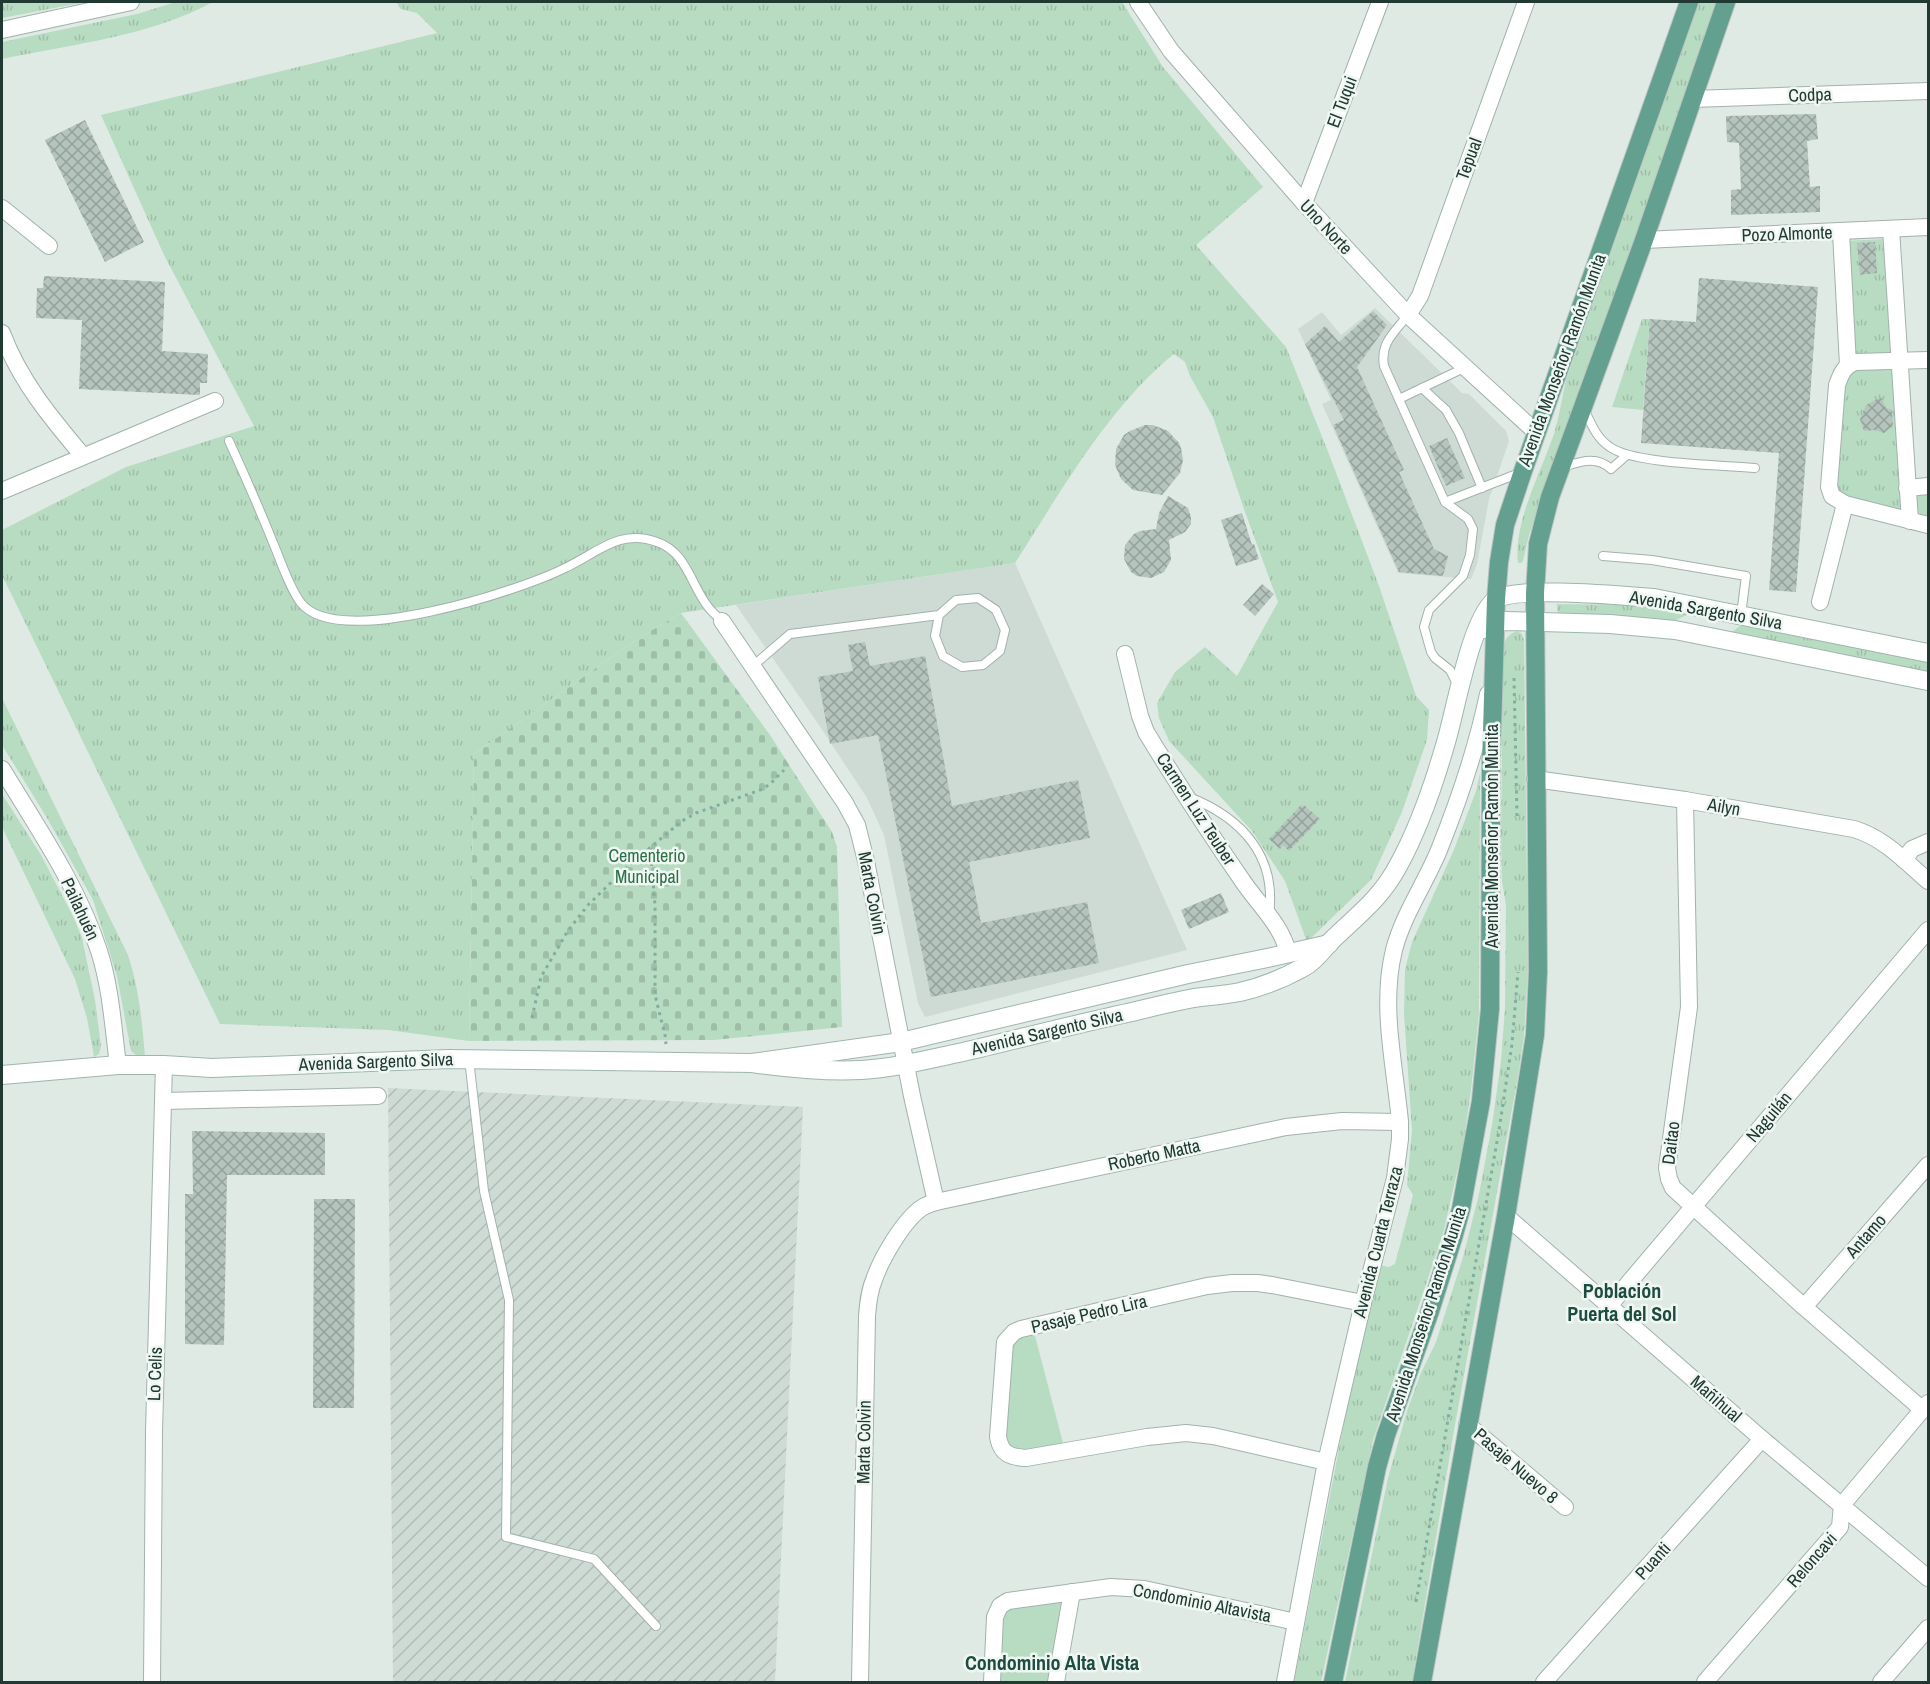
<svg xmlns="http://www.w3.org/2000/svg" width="1930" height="1684" viewBox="0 0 1930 1684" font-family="'Archivo Narrow',sans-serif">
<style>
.built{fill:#cedad4}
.industrial{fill:url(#industrial-furrows)}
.grass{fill:url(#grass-tufts)}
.cemetery{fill:url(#cemetery-stones)}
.park{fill:#b8dcc2}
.building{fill:url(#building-cross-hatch)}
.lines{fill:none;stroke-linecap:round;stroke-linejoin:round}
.lane-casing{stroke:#a2b2ac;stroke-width:10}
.street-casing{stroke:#a2b2ac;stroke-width:18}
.secondary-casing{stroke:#9eb6ad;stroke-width:20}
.primary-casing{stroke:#bcc4c2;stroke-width:20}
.path{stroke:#80ae9f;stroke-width:3;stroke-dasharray:3 4.5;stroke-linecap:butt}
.lane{stroke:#fff;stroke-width:8}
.street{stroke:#fff;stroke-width:16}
.secondary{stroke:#fff;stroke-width:18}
.primary{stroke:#64a090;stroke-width:18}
.labels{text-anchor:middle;stroke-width:5;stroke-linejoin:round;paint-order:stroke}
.street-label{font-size:18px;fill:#203a33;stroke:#f0f7f3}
.park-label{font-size:18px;fill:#2b7146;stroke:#f0f7f3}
.neighbourhood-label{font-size:20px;font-weight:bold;fill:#1d4c40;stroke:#f0f7f3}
</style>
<defs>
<pattern id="industrial-furrows" width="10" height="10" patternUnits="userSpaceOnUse" patternTransform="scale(1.5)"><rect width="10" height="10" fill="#cedad4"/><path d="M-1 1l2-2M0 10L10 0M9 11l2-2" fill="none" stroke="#b1bcb6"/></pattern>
<pattern id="grass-tufts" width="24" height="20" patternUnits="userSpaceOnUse" patternTransform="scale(1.5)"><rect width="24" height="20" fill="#b8dcc2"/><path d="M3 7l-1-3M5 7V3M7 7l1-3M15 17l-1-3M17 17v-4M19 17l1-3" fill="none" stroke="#9ebea7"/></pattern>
<pattern id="cemetery-stones" width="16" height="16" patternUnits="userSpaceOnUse" patternTransform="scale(1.5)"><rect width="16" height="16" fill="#b8dcc2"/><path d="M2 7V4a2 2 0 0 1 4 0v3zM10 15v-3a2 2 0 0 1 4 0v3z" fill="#9ebea7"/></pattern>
<pattern id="building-cross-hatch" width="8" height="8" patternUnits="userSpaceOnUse" patternTransform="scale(1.5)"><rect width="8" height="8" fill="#b5c5be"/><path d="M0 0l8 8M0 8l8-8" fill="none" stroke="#93a19b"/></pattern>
</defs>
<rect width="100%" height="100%" fill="#dfeae5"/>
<g class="built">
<path d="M1375 308 1462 393 1469 394 1506 431 1509 441 1489 499 1477 564 1471 579 1398 573 1322 404 1331 400 1298 329 1322 312 1341 335Z"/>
<path d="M1015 563 1187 950 925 1017 918 1003 884 835 867 798 819 725 736 605Z"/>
</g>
<path class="industrial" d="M388 1088 803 1107 775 1682H393Z"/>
<g class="grass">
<path d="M2 2H86L2 18Z"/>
<path d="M176 2H213C148 37 72 44 2 59V42L137 14Z"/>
<path d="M396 2H1122L1163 67 1263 187 1196 245 1286 347 1329 454 1379 586 1416 696 1429 710 1427 740 1402 812 1371 880 1307 942 1285 881 1252 831 1169 741 1159 718 1157 703 1175 672 1205 647 1237 676 1278 602 1245 512 1213 417 1190 376 1185 362 1174 354C1109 406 1060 493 1015 563L681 613 639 638 474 754 469 1041 388 1030 220 1024 2 575V530L126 467 254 426 164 255 101 115 437 33 417 13 401 9Z"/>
<path d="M1699 2H1716L1579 404 1538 509 1529 535 1523 561 1521 563H1518C1513 523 1541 472 1554 434 1559 417 1562 398 1566 380Z"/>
<path d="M1884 239 1905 516 1841 498 1835 491 1844 241Z"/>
<path d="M1642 319H1650L1643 410 1612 407Z"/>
<path d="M1928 490V521L1914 518 1911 491Z"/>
<path d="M1557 604 1627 605 1691 613 1674 621 1591 614H1560L1557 611Z"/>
<path d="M1740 626H1745L1928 662V673L1729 634Z"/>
<path d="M1517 631 1522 634 1524 640 1528 970 1524 1036 1518 1076 1453 1436 1412 1682H1345L1388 1478 1407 1411 1421 1373 1436 1342 1463 1257 1479 1194 1492 1125 1501 1061 1505 1008 1506 905 1502 882 1501 836 1503 650C1504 640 1507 635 1517 631Z"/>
<path d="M2 698 128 955C139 988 142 1021 145 1056L136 1055 131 1051 117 976 93 900 47 818 2 745Z"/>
<path d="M1480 773 1479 1013 1471 1090 1463 1146 1443 1234 1373 1440 1321 1682H1294L1352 1381 1380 1265 1389 1267 1395 1264 1413 1195 1407 1185 1412 1130 1404 1014 1405 969 1412 942 1453 852 1476 791Z"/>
<path d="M2 794 41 855 74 918 82 938 95 1000 101 1046 99 1054 94 1057 87 1018 75 979 2 827Z"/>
</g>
<path class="cemetery" d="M681 613 770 735 832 832 837 847 842 1027 714 1040 469 1041 474 754 639 638Z"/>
<g class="park">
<path d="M1034 1332 1063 1443 1022 1451 1015 1450 1006 1445 1010 1343Z"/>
<path d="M1065 1597 1052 1682H996L1000 1618 1009 1607Z"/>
</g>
<g class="building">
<path d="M1816 114 1818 139 1807 141 1810 187 1820 186V212L1731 215V190L1741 189 1739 143 1727 142 1726 116Z"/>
<path d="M85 120 144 242 105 262 45 140Z"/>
<path d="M1875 242 1877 273 1860 275 1857 243Z"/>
<path d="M44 276 165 282 162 351 208 354 207 383H200V395L79 389 82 320 36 318 37 288H43Z"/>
<path d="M1699 278 1818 287 1796 592 1769 590 1779 453 1641 443 1650 319 1696 322Z"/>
<path d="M1373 311 1387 325 1357 367 1404 470 1399 472 1434 549 1448 556 1443 576 1399 572 1333 425 1344 420 1305 344 1325 326 1339 342Z"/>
<path d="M1881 397 1886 408 1892 410 1893 426 1884 433 1875 430 1864 431 1860 419 1866 405Z"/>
<path d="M1145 425H1153L1168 431 1179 443 1181 448 1183 460 1180 473 1162 495 1133 490 1121 479 1115 465 1116 449 1124 435 1130 431Z"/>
<path d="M1447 438 1465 478 1446 486 1429 446Z"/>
<path d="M1168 496 1188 508 1191 517V524L1185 532 1169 540 1171 560 1164 572 1151 578 1137 576 1131 572 1124 559 1125 545 1134 534 1140 531 1156 529 1159 513Z"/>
<path d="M1242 513 1252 545 1254 544 1259 559 1236 566 1221 520Z"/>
<path d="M1262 584 1274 594 1255 616 1243 605Z"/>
<path d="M865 642 870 666 925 656 952 806 1078 780 1090 838 969 862 981 923 1087 902 1099 963 931 997 878 735 830 744 818 677 853 671 848 645Z"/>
<path d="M1301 805 1302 807 1304 805 1320 819 1289 851 1283 845 1280 849 1269 839Z"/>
<path d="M1221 893 1229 912 1189 929 1181 910Z"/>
<path d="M192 1131 325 1133V1175H227L224 1345 185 1344V1194H193Z"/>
<path d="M314 1199H355L354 1408H313Z"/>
</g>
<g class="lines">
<g class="lane-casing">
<g id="lane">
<path d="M1408 315C1394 333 1380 343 1384 366L1445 502 1468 519 1473 529 1470 555 1463 576 1429 610 1424 627 1431 652 1435 658 1450 670 1457 684"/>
<path d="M1422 388 1446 410 1459 433 1482 488"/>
<path d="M1399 399 1464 368"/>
<path d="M1584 409C1591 423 1596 438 1610 447 1633 464 1723 465 1755 468"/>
<path d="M229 441C245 476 260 510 274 545 282 564 289 587 301 603 338 650 519 591 565 568 597 553 620 528 657 542 687 552 691 586 709 608 713 613 718 617 722 621"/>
<path d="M1562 467C1580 462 1596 455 1611 469L1627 455"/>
<path d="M1445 502 1522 472"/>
<path d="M1603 556 1652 560 1746 576 1741 615"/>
<path d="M754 665 790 634 939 615 956 600 978 598 996 610 1005 630 1000 651 983 665 962 667 943 656 935 636 939 615"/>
<path d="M1189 797C1242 818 1277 856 1269 915"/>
<path d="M469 1059 484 1191 509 1300 506 1537 594 1559 656 1626"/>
</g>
</g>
<g class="street-casing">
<g id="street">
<path d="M1138 2 1171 51 1304 203 1408 315 1537 433"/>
<path d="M2 30 131 2"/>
<path d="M1692 99 1928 91"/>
<path d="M1304 203 1380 2"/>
<path d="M2 208 49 246"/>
<path d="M1891 229 1910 521"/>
<path d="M1841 232 1848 365"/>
<path d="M1644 240 1928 227"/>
<path d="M1408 315 1420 296 1526 2"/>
<path d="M2 333C20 381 51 418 83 456"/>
<path d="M1928 360 1855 362C1844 366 1841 374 1837 385L1829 487 1832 496 1845 504 1928 525"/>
<path d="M1907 488 1928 486"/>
<path d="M2 491 215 401"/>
<path d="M1820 602 1845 504"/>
<path d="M722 621 845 803 857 825 866 861 912 1096 936 1202"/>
<path d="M1125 654 1140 716 1146 732C1177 783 1210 834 1244 883 1260 906 1282 926 1288 953"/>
<path d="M2 769C37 827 78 886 99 951 111 988 113 1027 118 1065"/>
<path d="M1535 779 1685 800 1854 829C1884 838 1905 861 1928 881"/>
<path d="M1685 800 1689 1007 1667 1168 1669 1179 1673 1188 1804 1307 1923 1410"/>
<path d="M1904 860 1912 849 1928 842"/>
<path d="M163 1101 378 1096"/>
<path d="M1506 1216 1762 1439 1928 1578"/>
<path d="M1609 1306 1928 930"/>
<path d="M1804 1307 1928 1165"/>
<path d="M1467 1424 1565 1507"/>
<path d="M1326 1462 1213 1436 1186 1433 1147 1437 1026 1458C1010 1457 1001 1454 998 1437L1005 1342 1014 1332 1021 1329 1207 1286 1232 1283H1258L1272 1285 1363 1303"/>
<path d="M152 1682 154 1432 164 1065"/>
<path d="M860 1682 867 1316C868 1304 869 1291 874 1280 881 1259 904 1219 923 1207 927 1205 932 1203 936 1202L1286 1127 1342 1121 1400 1122"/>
<path d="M992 1682 995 1617 1000 1606 1008 1601 1111 1587 1144 1589 1296 1622"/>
<path d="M1056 1682 1072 1592"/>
<path d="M1285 1682 1326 1462 1363 1303 1395 1178 1400 1139V1122C1395 1066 1380 1006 1394 950 1403 915 1425 884 1439 850 1459 800 1477 747 1488 694"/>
<path d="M1544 1682 1762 1439"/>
<path d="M1705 1682 1840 1527 1842 1505 1928 1403"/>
<path d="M1881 1682 1928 1628"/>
</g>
</g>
<g class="secondary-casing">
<g id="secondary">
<path d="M1483 629 1495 622 1505 621 1610 624 1675 630 1928 681"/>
<path d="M752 1063C788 1068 824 1072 861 1070 896 1068 929 1059 963 1052 1019 1039 1075 1024 1132 1012 1152 1007 1173 1002 1194 998 1209 996 1225 995 1240 992 1262 987 1284 978 1304 967 1315 961 1321 952 1329 943 1355 917 1380 900 1398 866 1419 828 1434 784 1446 742 1456 709 1470 623 1494 601 1511 585 1626 596 1654 598L1928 653"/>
<path d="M2 1075 118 1065H164L212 1068 449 1059 752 1063 901 1042 1188 974 1272 957 1329 944"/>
</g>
</g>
<g class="primary-casing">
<g id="primary">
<path d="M1333 1682 1377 1467 1386 1435 1429 1314 1453 1238 1461 1209 1481 1101 1490 1009 1491 764 1496 599 1499 562 1505 525 1523 471 1689 2"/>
<path d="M1422 1682 1506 1216 1535 1035 1538 972 1535 593 1538 544 1550 497 1644 240 1726 2"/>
</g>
</g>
<g class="path">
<path d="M1514 678 1517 816"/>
<path d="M650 848 655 905V995L665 1035 666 1044"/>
<path d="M532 1018 541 977 567 932 588 905 628 866 682 821 696 813 763 789 771 783 784 770"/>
<path d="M1416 1602 1499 1130 1512 1044 1518 972"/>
</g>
<use href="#lane" class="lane"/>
<use href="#street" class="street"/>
<use href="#secondary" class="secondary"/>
<use href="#primary" class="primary"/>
</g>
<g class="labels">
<g class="street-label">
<text transform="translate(1810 95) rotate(-2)" y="6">Codpa</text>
<text transform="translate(1342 102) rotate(-69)" y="6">El Tuqui</text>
<text transform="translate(1469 159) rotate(-70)" y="6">Tepual</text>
<text transform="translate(1326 227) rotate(47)" y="6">Uno Norte</text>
<text transform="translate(1787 234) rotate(-2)" y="6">Pozo Almonte</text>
<text transform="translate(1562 360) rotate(-70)" y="6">Avenida Monseñor Ramón Munita</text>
<text transform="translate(1706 610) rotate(10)" y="6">Avenida Sargento Silva</text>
<text transform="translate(1724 807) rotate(10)" y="6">Ailyn</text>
<text transform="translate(1196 809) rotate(57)" y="6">Carmen Luz Teuber</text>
<text transform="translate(1492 836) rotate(-90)" y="6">Avenida Monseñor Ramón Munita</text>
<text transform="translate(872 893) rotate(79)" y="6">Marta Colvin</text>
<text transform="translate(80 909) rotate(65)" y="6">Pailahuén</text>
<text transform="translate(1047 1032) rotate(-13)" y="6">Avenida Sargento Silva</text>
<text transform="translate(376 1062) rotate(-2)" y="6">Avenida Sargento Silva</text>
<text transform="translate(1769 1117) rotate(-50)" y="6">Naguilán</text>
<text transform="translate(1671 1143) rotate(-83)" y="6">Daitao</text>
<text transform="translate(1154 1155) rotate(-12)" y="6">Roberto Matta</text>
<text transform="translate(1866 1236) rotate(-49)" y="6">Antamo</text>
<text transform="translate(1378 1242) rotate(-76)" y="6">Avenida Cuarta Terraza</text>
<text transform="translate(1089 1314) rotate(-13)" y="6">Pasaje Pedro Lira</text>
<text transform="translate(1426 1314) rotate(-72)" y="6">Avenida Monseñor Ramón Munita</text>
<text transform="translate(155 1374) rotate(-88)" y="6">Lo Celis</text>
<text transform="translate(1716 1399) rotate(41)" y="6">Mañihual</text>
<text transform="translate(864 1442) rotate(-89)" y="6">Marta Colvin</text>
<text transform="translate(1516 1466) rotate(41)" y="6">Pasaje Nuevo 8</text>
<text transform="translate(1812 1560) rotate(-49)" y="6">Reloncavi</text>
<text transform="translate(1653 1561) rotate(-48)" y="6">Puanti</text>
<text transform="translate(1202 1603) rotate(11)" y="6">Condominio Altavista</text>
</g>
<g class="park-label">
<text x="647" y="862">Cementerio<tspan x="647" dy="21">Municipal</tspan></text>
</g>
<g class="neighbourhood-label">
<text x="1622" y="1298">Población<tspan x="1622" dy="23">Puerta del Sol</tspan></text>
<text x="1052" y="1670">Condominio Alta Vista</text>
</g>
</g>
<rect width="1930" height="1684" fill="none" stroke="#203a33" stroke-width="6"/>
</svg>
